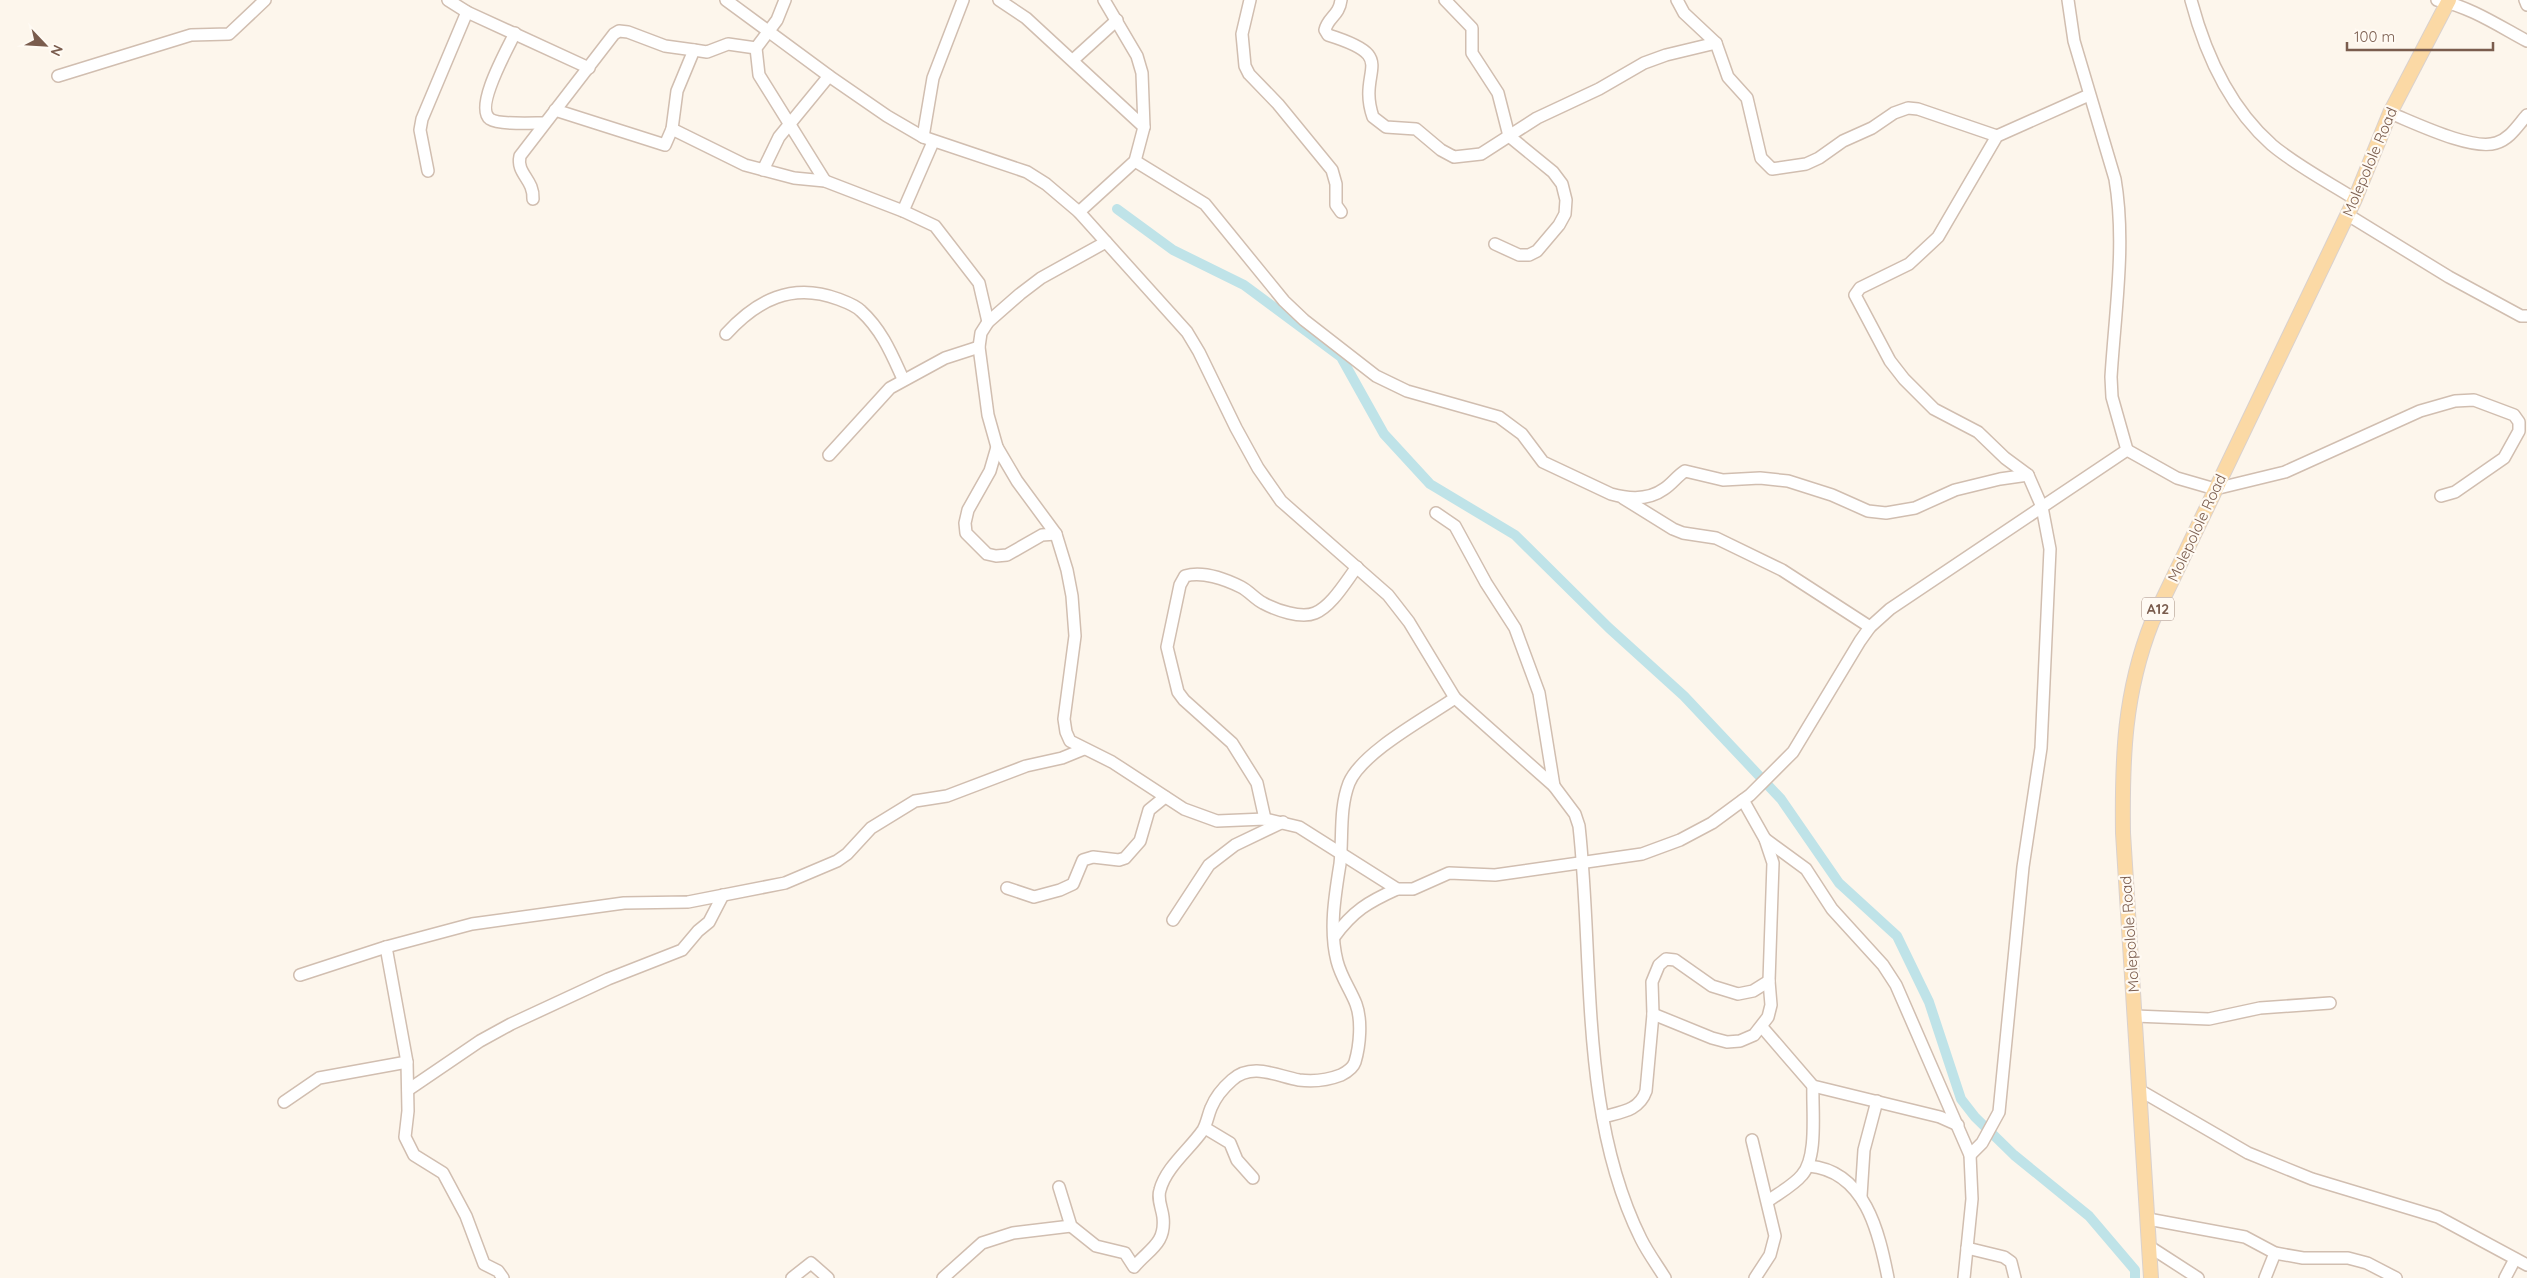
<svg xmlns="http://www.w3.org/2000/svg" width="2527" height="1278" viewBox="0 0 2527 1278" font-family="Quicksand,sans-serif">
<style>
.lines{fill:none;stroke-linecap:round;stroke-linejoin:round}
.canal{stroke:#bfe3e8;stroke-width:10}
.minor-casing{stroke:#d1beb0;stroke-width:14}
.major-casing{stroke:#dad1cd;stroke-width:16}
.minor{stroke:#fff;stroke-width:11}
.major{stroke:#fbd9a5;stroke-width:14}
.labels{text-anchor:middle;stroke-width:4.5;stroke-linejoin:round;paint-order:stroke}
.shield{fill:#fffaf3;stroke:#a28b7f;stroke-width:1}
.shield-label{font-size:14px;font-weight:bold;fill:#7a5c4d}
.street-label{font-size:15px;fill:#7a5c4d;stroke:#fffaf3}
</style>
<rect width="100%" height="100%" fill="#fdf6ec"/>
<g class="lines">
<path class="canal" d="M1117 209 1173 250 1244 285 1341 357 1384 434 1430 484 1515 535 1609 628 1684 696 1781 799 1839 883 1897 936 1929 1002 1961 1099 1975 1117 2014 1155 2089 1216 2135 1270V1278"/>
<g class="minor-casing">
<g id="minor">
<path d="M448 0 467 12 589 68"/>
<path d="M726 0 829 76 887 116 923 137 1027 172 1046 184 1079 212 1187 332 1199 352 1236 428 1258 468 1281 501 1388 595 1409 622 1455 698 1554 786 1575 814 1579 826C1594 962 1579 1114 1641 1239 1648 1253 1657 1265 1665 1278"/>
<path d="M785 0 777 20 756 48 759 75 825 181"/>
<path d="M999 0 1026 18 1144 127"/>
<path d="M1250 0 1242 34 1245 66 1249 74 1278 104 1332 170 1336 184V205L1341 212"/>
<path d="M1341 0C1339 16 1328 17 1325 30L1328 35C1402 58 1356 68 1373 117L1386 127 1416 129 1441 150 1454 157 1481 154 1537 118 1599 89 1644 63 1666 55 1716 43"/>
<path d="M1445 0 1472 28V53L1498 93 1509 136 1553 172 1562 184 1566 200 1565 214 1559 225 1537 251 1529 255H1519L1495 244"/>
<path d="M1677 0 1684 13 1716 43 1728 77 1747 98 1761 158 1772 169 1806 164 1819 158 1843 141 1872 128 1894 113 1908 108 1918 109 1997 136"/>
<path d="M2191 0C2205 53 2230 108 2272 145 2297 166 2328 182 2355 199"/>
<path d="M2437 0C2469 6 2499 26 2527 41"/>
<path d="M2525 0 2527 5"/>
<path d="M515 33C508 48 474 107 490 119 499 125 533 123 544 123"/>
<path d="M1073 60 1117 20"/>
<path d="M58 76 191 35 229 34 265 0"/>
<path d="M555 110 665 145 672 129 677 91 694 50"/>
<path d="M2390 113C2415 123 2472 151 2496 143 2510 139 2518 125 2527 115"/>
<path d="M672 129 745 165 794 178 825 181 903 211 935 226 979 283 988 322"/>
<path d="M923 137 933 78 963 0"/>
<path d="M1135 161 1205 204 1284 301 1304 320 1376 376 1407 391 1499 417 1522 434 1543 462 1611 494C1629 499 1649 500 1664 489 1672 484 1677 476 1685 471L1723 480 1760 478 1788 481 1832 495 1868 511 1886 513 1915 508 1955 490 2000 479 2028 475"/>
<path d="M763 170 779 137 829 76"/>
<path d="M428 171 420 130 422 119 467 12"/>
<path d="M533 199C534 179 516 174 520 156L614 34 619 31 628 32 665 46 694 50 707 52 728 44 756 48"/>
<path d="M903 211 933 142"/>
<path d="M1079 212 1135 161 1144 127 1142 73 1137 56 1104 0"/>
<path d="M2348 215 2449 277 2521 316H2527"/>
<path d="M1106 242 1041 278 1020 294 988 322 981 333 979 347 988 415 997 447 1017 481 1056 534 1067 570 1072 596 1075 636 1064 719 1066 732 1070 741 1112 762 1184 809 1217 821 1265 819 1299 827 1397 889H1413L1449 873 1495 875 1642 854 1680 840 1712 823 1750 795 1793 752 1860 641 1870 627 1890 609 2127 450 2112 397 2111 377C2115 312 2126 243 2115 179L2074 41 2068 0"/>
<path d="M726 334C757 300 792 282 838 299 846 302 855 305 861 311 882 330 892 355 903 379"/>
<path d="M997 447 990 471 968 510 965 523 966 533 987 554 996 556 1007 555 1042 535 1056 534"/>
<path d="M2127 450 2177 478 2215 489 2285 472 2420 411 2455 401 2474 400 2514 415 2519 422V431L2504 458 2455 492 2441 496"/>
<path d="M829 455 890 388 945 358 979 347"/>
<path d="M1623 498 1673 529 1683 533 1716 538 1782 570 1870 627"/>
<path d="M1436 513 1455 526 1486 583 1515 628 1539 693 1554 786"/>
<path d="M1265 819 1257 783 1232 743 1184 700 1178 692 1167 647 1180 585 1185 576C1202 571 1225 579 1241 587 1249 591 1255 599 1263 603 1276 610 1301 619 1315 613 1332 606 1346 581 1357 567"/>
<path d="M1765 839 1806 869 1832 909 1883 965 1896 985 1970 1155 1972 1199 1964 1278"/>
<path d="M1007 888 1034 897 1060 890 1073 884 1083 860 1093 857 1119 860 1125 858 1140 841 1149 810 1165 797"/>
<path d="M1173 920 1209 865 1235 845 1283 822"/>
<path d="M1334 937C1353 911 1368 902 1397 889"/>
<path d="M386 947 407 1062 408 1111 405 1137 414 1155 443 1173 466 1216 484 1264 498 1271 503 1278"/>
<path d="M300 975 386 947 472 924 624 903 688 902 785 883 837 861 847 854 871 828 915 801 947 796 1026 766 1062 758 1084 749"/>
<path d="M1653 1014 1712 1038 1727 1042 1740 1041 1754 1035 1768 1017 1771 1005 1769 981 1773 863 1765 839 1743 800"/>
<path d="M2135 1016 2209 1019 2260 1008 2330 1003"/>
<path d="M1762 1027 1813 1086 1940 1117 1958 1125"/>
<path d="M408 1090 480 1041 511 1024 608 979 682 950 698 931 709 922 723 895"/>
<path d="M2141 1091 2248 1153 2312 1179 2438 1217 2527 1265"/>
<path d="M284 1102 319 1078 407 1062"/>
<path d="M1603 1117C1621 1112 1639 1111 1646 1091L1653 1014 1652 982 1659 965 1666 959 1675 960 1712 986 1738 994 1753 991 1769 981"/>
<path d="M1205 1128 1230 1143 1237 1160 1253 1178"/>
<path d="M1752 1140 1775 1236 1770 1255 1755 1278"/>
<path d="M1970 1155 1982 1143 1999 1112 2023 867 2041 748 2050 549 2042 507 2028 475 2005 458 1978 432 1934 409 1904 379 1890 361 1855 295 1860 288 1909 264 1938 237 1997 136 2089 95"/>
<path d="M1809 1166C1865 1171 1879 1232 1888 1278"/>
<path d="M1059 1187 1071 1226 1096 1246 1125 1253 1134 1267C1149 1249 1166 1244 1163 1217 1162 1208 1157 1199 1160 1190 1166 1167 1190 1149 1203 1130 1207 1123 1208 1115 1211 1108 1215 1098 1224 1087 1232 1080 1252 1062 1277 1076 1299 1080 1314 1082 1328 1080 1341 1075 1347 1072 1353 1068 1355 1062 1360 1045 1362 1020 1356 1004 1350 989 1341 977 1337 961 1329 930 1335 895 1340 864 1343 837 1339 809 1349 783 1362 752 1426 718 1455 698"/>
<path d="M1861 1196 1864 1150 1877 1101"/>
<path d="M1768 1201C1779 1193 1794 1185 1802 1175 1818 1157 1812 1110 1813 1086"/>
<path d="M2148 1219 2245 1237 2275 1253 2303 1258H2348L2367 1263 2396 1278"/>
<path d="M2150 1247 2198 1278"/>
<path d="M1967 1248 2004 1257 2011 1262 2015 1278"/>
<path d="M792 1278 811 1263 828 1278"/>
<path d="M943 1278 982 1243 1013 1233 1071 1226"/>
<path d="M2265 1278 2275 1253"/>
<path d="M2505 1278 2515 1259"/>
</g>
</g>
<g class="major-casing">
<path id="major" d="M2151 1278 2123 833C2122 758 2124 693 2152 622L2355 199 2390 113 2449 0"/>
</g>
<use href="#minor" class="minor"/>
<use href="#major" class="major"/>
</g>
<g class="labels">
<rect class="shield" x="2142" y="597.5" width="32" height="23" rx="4"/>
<g class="shield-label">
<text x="2158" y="614">A12</text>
</g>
<g class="street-label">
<text transform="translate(2370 162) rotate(-67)" y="5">Molepolole Road</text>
<text transform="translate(2197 528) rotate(-65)" y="5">Molepolole Road</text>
<text transform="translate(2130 934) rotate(-94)" y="5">Molepolole Road</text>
</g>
</g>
<g transform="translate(45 45) rotate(115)" stroke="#fffaf3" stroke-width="4" paint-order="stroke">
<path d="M0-4L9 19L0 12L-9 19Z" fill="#7a5c4d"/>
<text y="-8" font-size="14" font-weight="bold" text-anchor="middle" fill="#7a5c4d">N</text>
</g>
<path d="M2347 42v8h146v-8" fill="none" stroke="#7a5c4d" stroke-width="2.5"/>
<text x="2354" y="42" font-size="15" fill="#7a5c4d" stroke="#fffaf3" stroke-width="4" paint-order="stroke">100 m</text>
</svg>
